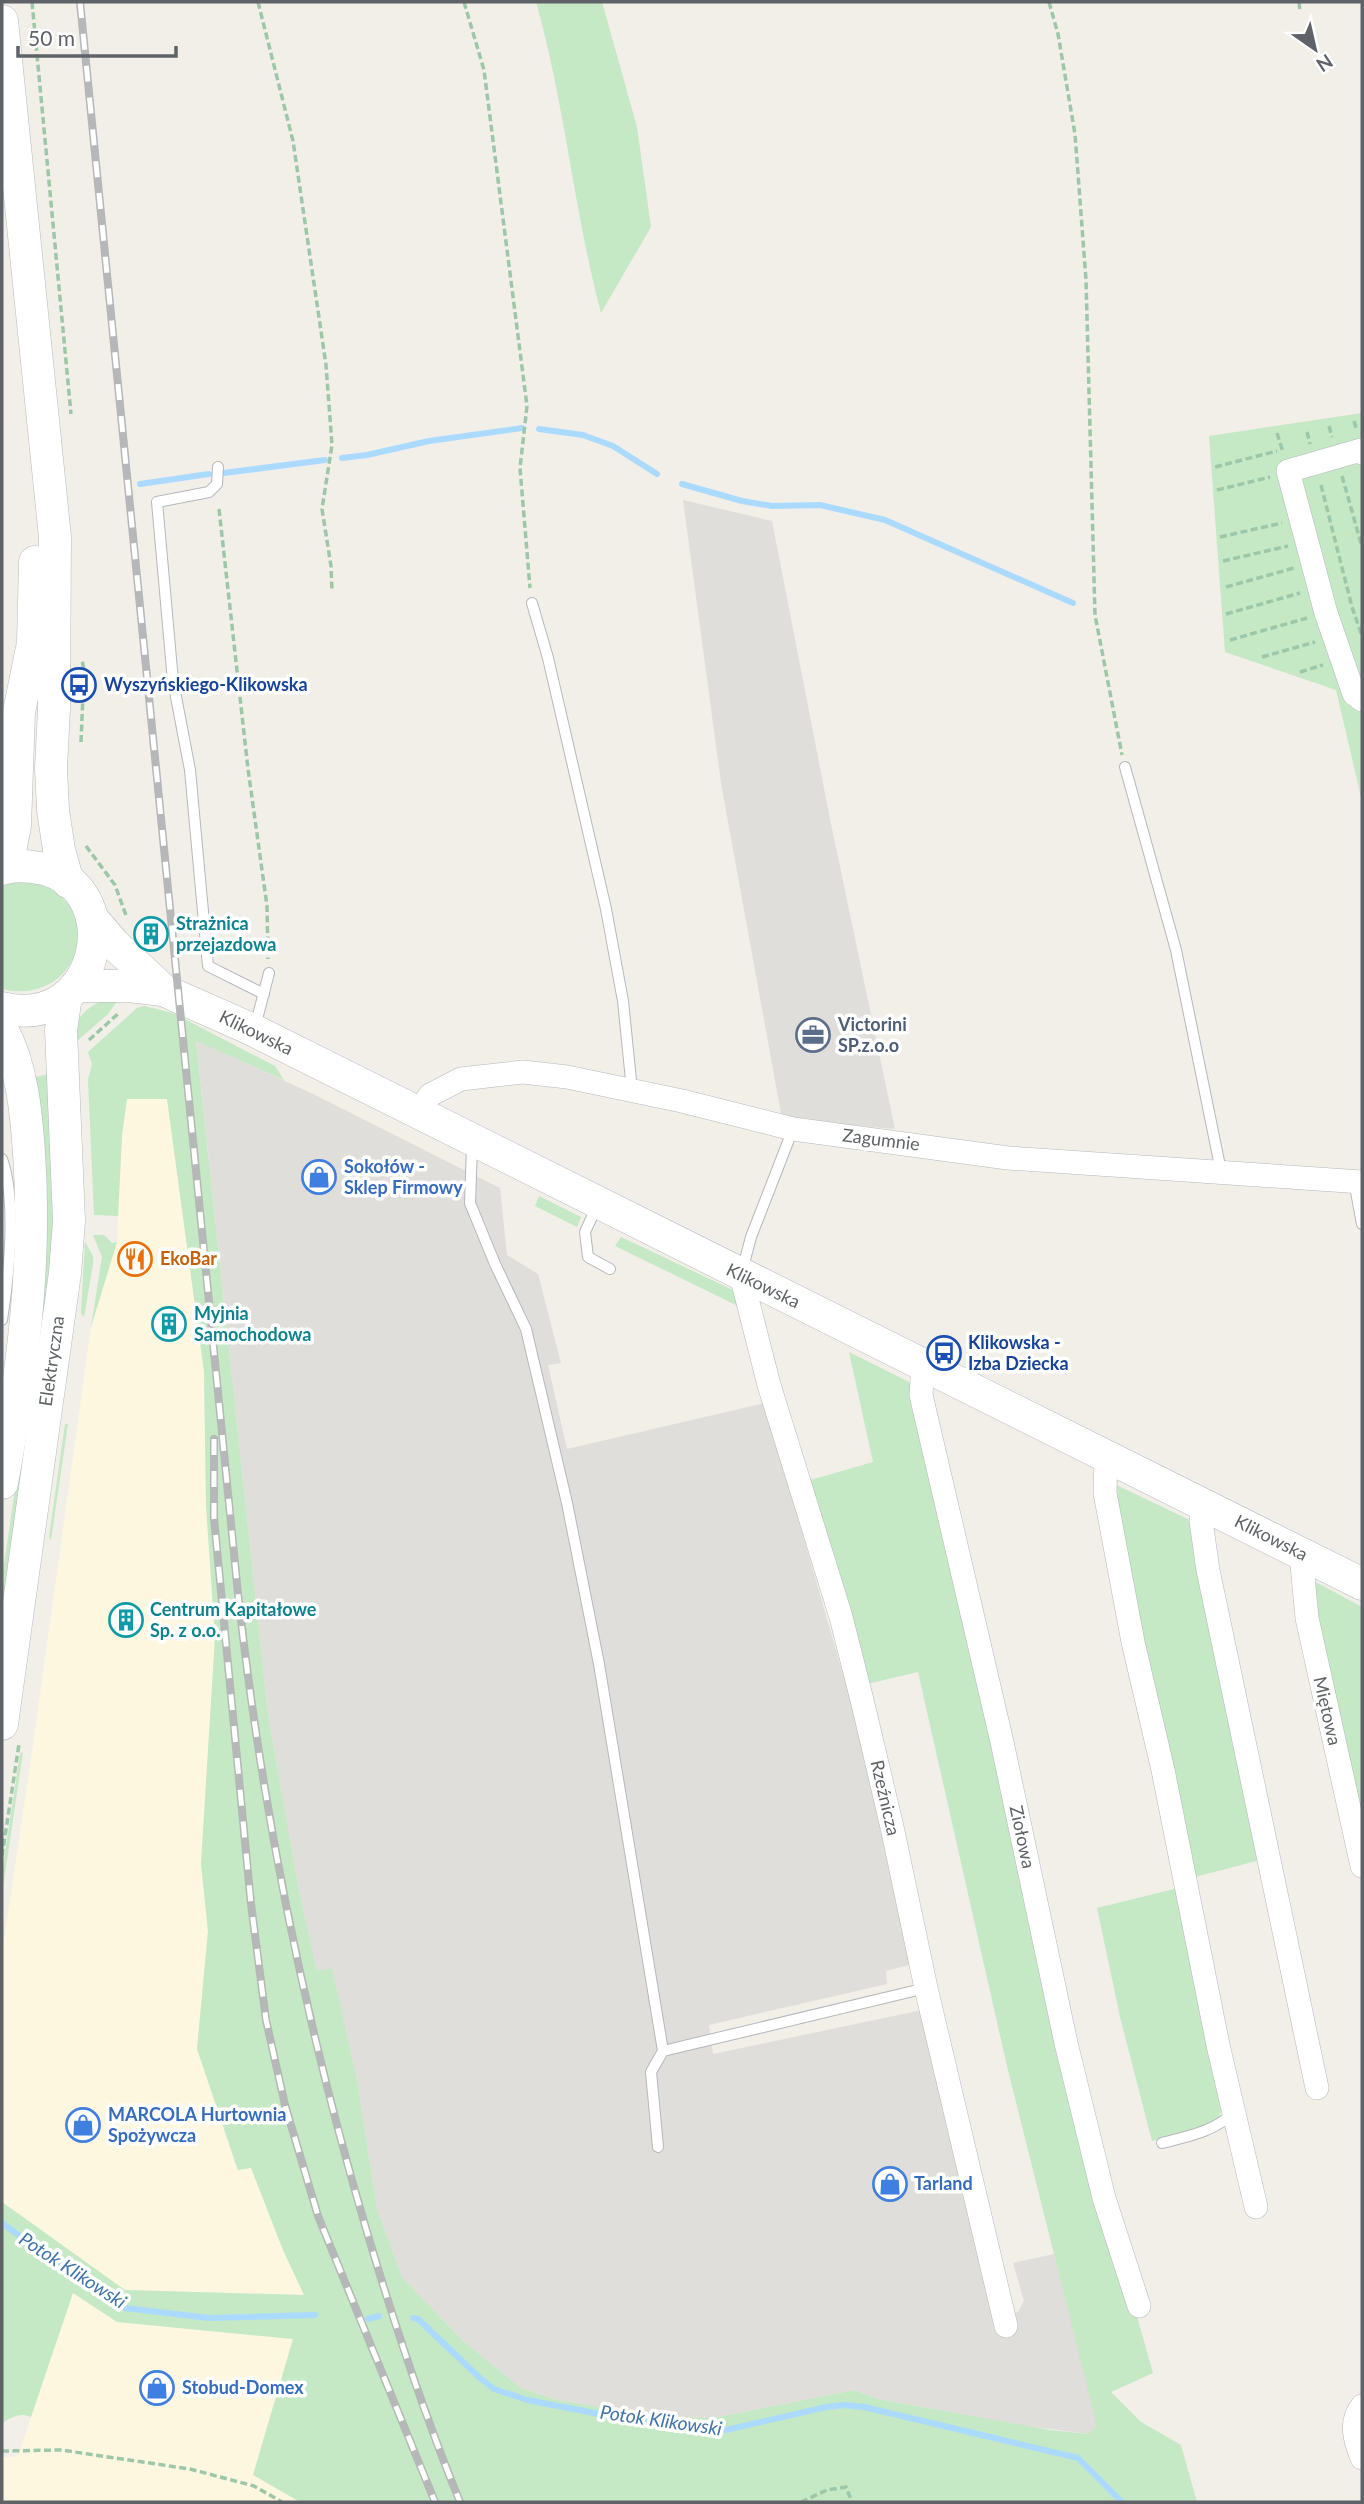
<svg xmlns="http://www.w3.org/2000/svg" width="1364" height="2504" viewBox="0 0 1364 2504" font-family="Lato,sans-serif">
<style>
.commercial{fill:#fef7e0}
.industrial{fill:#e0deda}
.green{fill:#c5e8c5}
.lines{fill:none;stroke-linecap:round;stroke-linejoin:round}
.stream{stroke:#aadaff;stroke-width:6}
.lane-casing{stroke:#b5b8bc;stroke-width:12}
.street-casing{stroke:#b5b8bc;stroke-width:24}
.secondary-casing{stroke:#b6babf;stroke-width:33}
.path{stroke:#9cc7a9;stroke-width:3.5;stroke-dasharray:7 3.5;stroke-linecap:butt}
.lane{stroke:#fff;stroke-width:10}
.street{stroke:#fff;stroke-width:23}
.secondary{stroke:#fff;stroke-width:32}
.rail-casing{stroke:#b6b7b8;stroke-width:8}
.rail{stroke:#fff;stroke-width:5;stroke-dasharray:16;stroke-linecap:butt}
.labels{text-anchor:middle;stroke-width:7;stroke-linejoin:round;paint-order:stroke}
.transit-label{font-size:18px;font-weight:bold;fill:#164399;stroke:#fff;text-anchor:start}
.culture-label{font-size:18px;font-weight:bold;fill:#0d838f;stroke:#fff;text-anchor:start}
.service-label{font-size:18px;font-weight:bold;fill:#4e5e75;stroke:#fff;text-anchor:start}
.street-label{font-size:18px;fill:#5f6368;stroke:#fff}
.shop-label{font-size:18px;font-weight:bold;fill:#366cbe;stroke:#fff;text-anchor:start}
.food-label{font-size:18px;font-weight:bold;fill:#c56008;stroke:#fff;text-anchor:start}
.water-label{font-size:19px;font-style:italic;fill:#4174aa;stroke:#fff}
</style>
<rect width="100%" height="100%" fill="#f1efe8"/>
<g class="commercial">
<path d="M127 1099H167L204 1372 206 1505 215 1637 201 1864 208 1931 197 2049 237 2170 251 2167 283 2250 304 2295 125 2290 2 2202V1954L33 1745 91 1327 117 1242 122 1135Z"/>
<path d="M73 2292 117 2322 293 2339 253 2475 300 2502H2V2458L18 2456Z"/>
</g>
<g class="industrial">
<path d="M683 500 772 521 830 819 895 1129 782 1119 721 783Z"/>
<path d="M196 1040 311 1093 500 1188 507 1255 538 1274 561 1363 548 1365 567 1449 765 1403 850 1699 913 1964 886 1971 887 1984 709 2025 713 2054 922 2010 999 2316 1018 2312 1024 2301 1013 2263 1054 2254 1098 2426 1089 2434 1026 2426 878 2399 854 2390 713 2418 654 2416 558 2400 521 2388 463 2341 402 2277 377 2209 357 2079 332 1969 317 1971 299 1890 268 1714Z"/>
</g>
<g class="green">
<path d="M536 2H602L637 127 651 227 601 313C574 211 565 104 536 2Z"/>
<path d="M1362 413V801L1336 690 1225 652 1209 436Z"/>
<path d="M11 880C19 881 30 880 38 882 43 883 48 887 52 890 109 925 69 1006 2 989V883Z"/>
<path d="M120 997 108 1014 76 1042 73 1028C84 1008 97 1000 120 997Z"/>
<path d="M144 1006 173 1013 275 1066 284 1080 196 1041 268 1714 299 1890 317 1971 332 1968 357 2079 377 2209 402 2277 463 2341 521 2388 558 2400 654 2416 713 2418 854 2390 878 2399 1050 2430 1088 2434 1097 2426 1006 2062 918 1672 867 1684 807 1481 873 1462 849 1352 915 1385 1136 2313 1153 2373 1111 2392 1141 2422 1181 2445 1197 2502H300L253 2475 293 2339 117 2322 73 2293 31 2417C20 2412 12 2417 2 2423V2202L125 2290 304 2295 283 2250 251 2168 238 2170 197 2049 208 1931 201 1864 215 1637 206 1505 204 1372 167 1099H127L122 1135 118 1216 94 1215 88 1080 92 1064 88 1052 137 1008Z"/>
<path d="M48 1074 55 1171 54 1254 2 1660V1579L28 1399 42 1160 36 1077Z"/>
<path d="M539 1196 581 1217 577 1227 535 1206Z"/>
<path d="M93 1235H104L112 1243 117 1242 91 1327 102 1257Z"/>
<path d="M621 1237 733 1290 738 1306 615 1246Z"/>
<path d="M85 1242 93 1256V1264L84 1317 81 1313Z"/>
<path d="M65 1424H68L51 1540 49 1537Z"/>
<path d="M1110 1482 1196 1523 1264 1859 1191 1878Z"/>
<path d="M1312 1580 1362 1607V1839L1335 1711Z"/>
<path d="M23 1752 2 1894V1872L20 1754Z"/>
<path d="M1178 1888 1220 2089C1220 2097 1223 2109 1219 2117 1212 2129 1167 2137 1152 2141L1120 2017 1097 1908Z"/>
</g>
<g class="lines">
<g class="stream">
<path d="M539 429 583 435 613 446 657 474"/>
<path d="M342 458 367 455 429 441 522 428"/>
<path d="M224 473 325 460"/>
<path d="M140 484 209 474"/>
<path d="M682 484 742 501 772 506 820 505 885 520 1073 603"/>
<path d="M2 2223 101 2296 125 2308 209 2318 315 2315"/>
<path d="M413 2318 418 2319 480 2378 494 2389 527 2400 610 2416 726 2430 826 2407 844 2405 864 2407 1078 2458 1122 2502"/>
<path d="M368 2319 379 2316"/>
</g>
<g class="lane-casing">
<g id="lane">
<path d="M218 467 217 484 209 492 157 502 173 681 190 770 208 966 264 994"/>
<path d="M532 603 548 658 606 909 623 1001 632 1090"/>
<path d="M1125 767 1176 950 1221 1171"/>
<path d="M255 1027 269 973"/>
<path d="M472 1146 470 1203 495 1264 526 1329 567 1503 599 1664 663 2051 651 2072 658 2147"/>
<path d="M2 1159C17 1201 9 1276 2 1320"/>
<path d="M1354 1181 1362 1224"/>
<path d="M597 1206 585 1232 588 1257 610 1269"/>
<path d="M742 1271 751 1237 793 1129"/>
<path d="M663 2051 926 1988"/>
<path d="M1162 2143C1188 2136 1213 2132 1233 2113"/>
</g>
</g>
<g class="street-casing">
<g id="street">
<path d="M1362 453 1361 450 1288 471 1326 613 1354 694 1362 700"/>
<path d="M418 1113 430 1095 461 1079 523 1072 567 1077 682 1101 793 1129 1008 1158 1362 1182"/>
<path d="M741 1275 769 1385 841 1617 863 1704 892 1827 926 1988 1006 2326"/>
<path d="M923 1364 921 1395 1002 1742 1066 2043 1104 2198 1139 2306"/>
<path d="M1106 1455 1105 1493 1133 1642 1163 1770 1218 2045 1256 2207"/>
<path d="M1203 1503 1201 1521 1208 1570 1317 2088"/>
<path d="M1301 1554 1307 1618 1362 1866"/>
<path d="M1362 2406C1349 2422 1355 2441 1362 2458"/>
</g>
</g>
<g class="secondary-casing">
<g id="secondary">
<path d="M2 21 55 537 54 709 51 768 53 810 59 850 68 882"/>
<path d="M7 867 15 826 19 712 33 643 35 562"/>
<path d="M2 869C16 864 30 866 44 869 128 890 100 1032 2 1008"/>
<path d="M92 918 114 944 163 990"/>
<path d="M76 986H129L163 990 253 1030 1362 1584"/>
<path d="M2 1029C22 1067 26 1110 29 1153 37 1264 22 1374 2 1483"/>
<path d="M2 1724 65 1273 69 1221 61 1030 66 996"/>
</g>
</g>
<g class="path">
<path d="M32 2 71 414"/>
<path d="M258 2 293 141 326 365 332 445 322 509 331 566 332 592"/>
<path d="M464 2 484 70 527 406 520 468 530 588"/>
<path d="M1049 2 1058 34 1075 134 1086 280 1095 615 1122 755"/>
<path d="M1299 2 1300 11"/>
<path d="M1354 421 1357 431"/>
<path d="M1329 426 1332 437"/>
<path d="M1307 432 1310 444"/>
<path d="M1277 433 1283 452"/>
<path d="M1215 467 1277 451"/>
<path d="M1342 476 1362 547"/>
<path d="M1321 485 1352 607 1362 636"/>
<path d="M1217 490 1270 477"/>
<path d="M219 509 248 769 267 906 268 959"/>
<path d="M1220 537 1282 523"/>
<path d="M1223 561 1288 546"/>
<path d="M1226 587 1294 568"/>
<path d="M1226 614 1300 593"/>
<path d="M1230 640 1307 618"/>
<path d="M1262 657 1315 642"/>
<path d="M1300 672 1323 665"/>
<path d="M81 742 84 671 82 659"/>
<path d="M86 846 115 885 127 918"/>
<path d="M89 1040 120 1012"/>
<path d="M2 1856 19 1744"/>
<path d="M2 2451 61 2450 190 2469 254 2486 282 2502"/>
<path d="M801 2502 827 2490 846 2487 852 2502"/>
</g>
<use href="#lane" class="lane"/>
<use href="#street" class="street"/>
<use href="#secondary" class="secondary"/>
<g class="rail-casing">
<g id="rail">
<path d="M80 2 238 1594C262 1811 305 2023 367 2232 394 2323 424 2414 460 2502"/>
<path d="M214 1439V1518L251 1904 266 2020 285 2105 318 2216 435 2502"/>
</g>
</g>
<use href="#rail" class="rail"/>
</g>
<defs>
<g id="bus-ring" transform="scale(1.75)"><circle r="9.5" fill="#fff" stroke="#1a4fb4" stroke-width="1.5"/><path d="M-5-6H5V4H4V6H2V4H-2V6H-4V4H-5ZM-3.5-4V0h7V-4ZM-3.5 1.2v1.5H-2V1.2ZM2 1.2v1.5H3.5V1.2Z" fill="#1a4fb4"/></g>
<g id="building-ring" transform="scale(1.75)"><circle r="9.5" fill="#fff" stroke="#0f9aa8" stroke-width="1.5"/><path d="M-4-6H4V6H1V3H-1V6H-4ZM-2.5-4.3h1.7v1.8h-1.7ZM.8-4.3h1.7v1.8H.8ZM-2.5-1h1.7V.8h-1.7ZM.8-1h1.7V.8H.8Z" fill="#0f9aa8"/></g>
<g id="office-ring" transform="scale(1.75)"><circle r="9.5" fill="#fff" stroke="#5c6f8a" stroke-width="1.5"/><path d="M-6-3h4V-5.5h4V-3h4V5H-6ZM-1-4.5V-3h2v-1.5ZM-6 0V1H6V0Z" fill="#5c6f8a"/></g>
<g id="shop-ring" transform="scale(1.75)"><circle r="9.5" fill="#fff" stroke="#3f7fe0" stroke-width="1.5"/><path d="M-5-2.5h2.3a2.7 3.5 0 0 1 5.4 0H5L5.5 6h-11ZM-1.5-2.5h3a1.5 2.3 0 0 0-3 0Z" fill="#3f7fe0"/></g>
<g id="restaurant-ring" transform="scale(1.75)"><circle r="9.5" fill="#fff" stroke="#e8710a" stroke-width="1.5"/><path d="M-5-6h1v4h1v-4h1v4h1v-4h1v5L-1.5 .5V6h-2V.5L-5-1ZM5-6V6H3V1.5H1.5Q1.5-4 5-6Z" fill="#e8710a"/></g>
</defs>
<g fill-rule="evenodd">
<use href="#bus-ring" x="79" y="685"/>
<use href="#building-ring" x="151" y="934"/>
<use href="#office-ring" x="813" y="1035"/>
<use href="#shop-ring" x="319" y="1177"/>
<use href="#restaurant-ring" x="135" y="1259"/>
<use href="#building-ring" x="169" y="1324"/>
<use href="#bus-ring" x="944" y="1353"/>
<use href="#building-ring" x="126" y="1620"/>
<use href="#shop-ring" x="83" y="2125"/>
<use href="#shop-ring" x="890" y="2184"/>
<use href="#shop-ring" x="157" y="2388"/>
</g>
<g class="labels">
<g class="transit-label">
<text x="104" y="691">Wyszyńskiego-Klikowska</text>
<text x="968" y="1349">Klikowska -<tspan x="968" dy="21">Izba Dziecka</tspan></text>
</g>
<g class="culture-label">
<text x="176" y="930">Strażnica<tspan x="176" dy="21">przejazdowa</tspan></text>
<text x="194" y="1320">Myjnia<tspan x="194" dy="21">Samochodowa</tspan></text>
<text x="150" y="1616">Centrum Kapitałowe<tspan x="150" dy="21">Sp. z o.o.</tspan></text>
</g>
<g class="service-label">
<text x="838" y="1031">Victorini<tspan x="838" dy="21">SP.z.o.o</tspan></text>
</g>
<g class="street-label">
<text transform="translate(256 1033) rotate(26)" y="6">Klikowska</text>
<text transform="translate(881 1140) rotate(7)" y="6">Zagumnie</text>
<text transform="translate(763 1286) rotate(26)" y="6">Klikowska</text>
<text transform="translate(52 1361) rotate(-82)" y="6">Elektryczna</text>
<text transform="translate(1271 1538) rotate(27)" y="6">Klikowska</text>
<text transform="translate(1327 1711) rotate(77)" y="6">Miętowa</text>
<text transform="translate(885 1798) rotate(77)" y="6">Rzeźnicza</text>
<text transform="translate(1022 1837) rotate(78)" y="6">Ziołowa</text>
</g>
<g class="shop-label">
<text x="344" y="1173">Sokołów -<tspan x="344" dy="21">Sklep Firmowy</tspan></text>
<text x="108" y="2121">MARCOLA Hurtownia<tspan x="108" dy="21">Spożywcza</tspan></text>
<text x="914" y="2190">Tarland</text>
<text x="182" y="2394">Stobud-Domex</text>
</g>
<g class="food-label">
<text x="160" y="1265">EkoBar</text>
</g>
<g class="water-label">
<text transform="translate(73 2270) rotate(33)" y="7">Potok Klikowski</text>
<text transform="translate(661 2420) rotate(8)" y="7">Potok Klikowski</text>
</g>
</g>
<rect width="1364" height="2504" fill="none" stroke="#5f6368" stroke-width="7"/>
<g transform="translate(1315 49) rotate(146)" stroke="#ffffff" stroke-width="5" paint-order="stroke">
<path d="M0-5L12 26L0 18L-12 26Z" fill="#5f6368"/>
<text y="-10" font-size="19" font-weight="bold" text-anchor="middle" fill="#5f6368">N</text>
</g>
<path d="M18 46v10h158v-10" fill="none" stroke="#5f6368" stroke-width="3.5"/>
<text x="28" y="46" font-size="21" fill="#5f6368" stroke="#ffffff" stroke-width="5" paint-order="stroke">50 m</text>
</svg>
